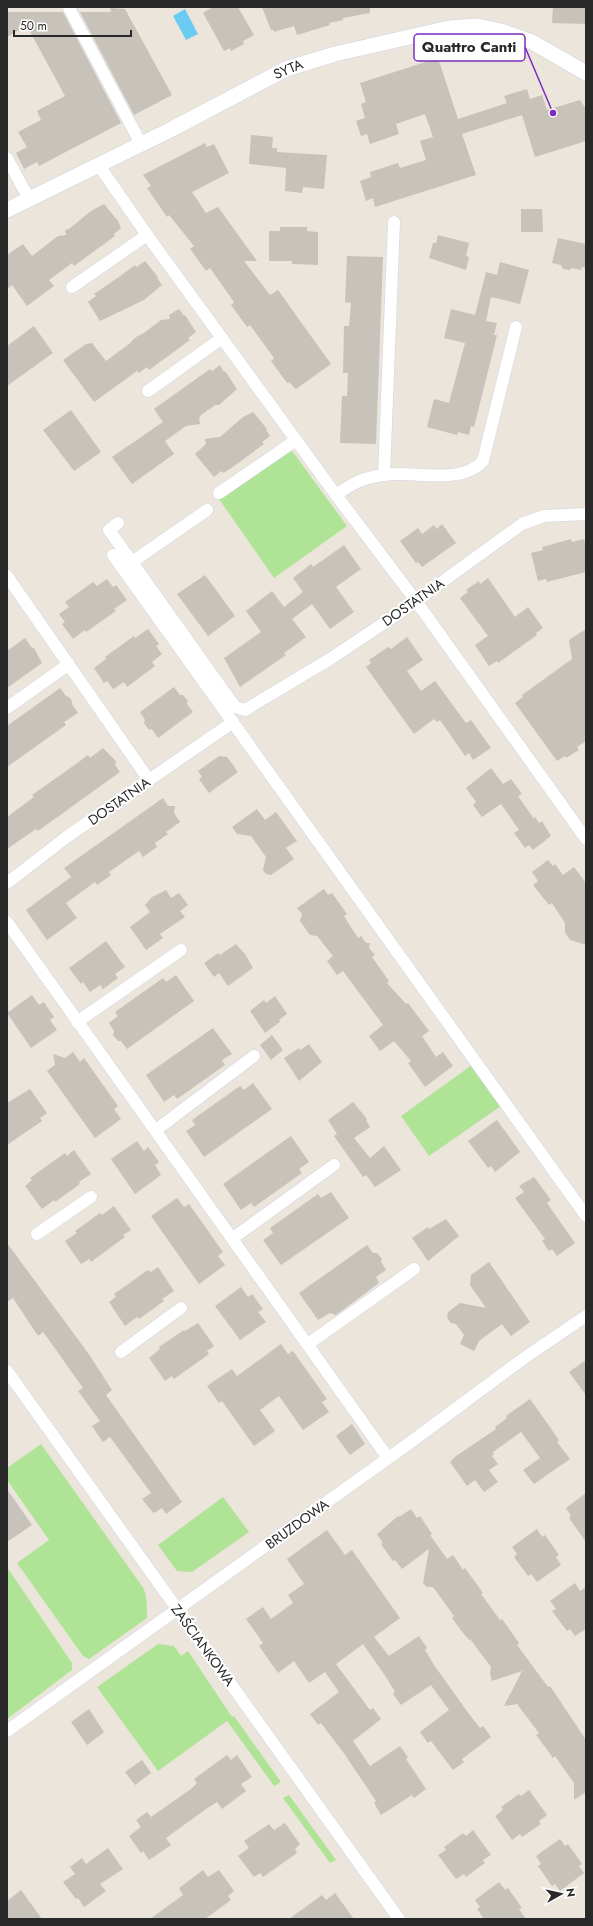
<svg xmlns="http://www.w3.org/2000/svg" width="593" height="1926" viewBox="0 0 593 1926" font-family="Jost,sans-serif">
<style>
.green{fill:#afe496}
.water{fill:#6bcbf1}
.building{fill:#c7c2ba}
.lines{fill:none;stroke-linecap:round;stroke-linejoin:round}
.minor-casing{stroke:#d0d3e3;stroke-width:13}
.tertiary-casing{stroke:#d0d3e3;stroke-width:16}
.minor{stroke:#fff;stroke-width:12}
.tertiary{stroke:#fff;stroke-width:15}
.labels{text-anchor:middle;stroke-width:4;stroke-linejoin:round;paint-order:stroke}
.street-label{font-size:14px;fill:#292929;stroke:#fff}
.leader{fill:none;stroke:#7b2cbf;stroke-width:1.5}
.callout-dot{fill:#7b2cbf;stroke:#fff;stroke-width:1.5}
.callout{fill:#fff;stroke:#7b2cbf;stroke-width:1.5}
.callout-label{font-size:15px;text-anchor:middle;font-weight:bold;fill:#292929}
</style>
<rect width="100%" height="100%" fill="#ece5db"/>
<g class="green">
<path d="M290 448 347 526 274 578 219 499Z"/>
<path d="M472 1065 501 1106 429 1156 401 1116Z"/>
<path d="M41 1444 144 1589C147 1599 147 1608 147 1618L89 1659 83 1656 17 1563 49 1540 7 1480V1468Z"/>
<path d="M223 1497 249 1532 192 1572 177 1571 158 1545Z"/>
<path d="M7 1567 72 1663V1670L7 1719Z"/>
<path d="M158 1644 174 1646 181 1656 188 1651 232 1717 234 1716 281 1782 274 1786 227 1721 158 1771 97 1687Z"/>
<path d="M289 1795 336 1860 330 1863 283 1798Z"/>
</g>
<path class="water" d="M185 9 198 34 186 40 173 16Z"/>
<g class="building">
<path d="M213 7H238L254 35 243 41 244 44 231 51 230 48 224 51 203 13Z"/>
<path d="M262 7H370V13L343 18V20L329 23 330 25 297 35 294 26 274 32V30H271Z"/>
<path d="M553 7H586V24L552 23Z"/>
<path d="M110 8 125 9 172 95 134 115 80 12H111Z"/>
<path d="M7 12H63L121 123 39 166 37 162 24 169 16 153 27 147 18 132 41 120 37 111 65 96 27 26 7 37Z"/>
<path d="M438 58 458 119 507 103 504 96 527 89 530 99 542 95 547 110 580 100 586 109V141L535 157 522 115 462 134 476 175 375 207 373 198 366 201 360 181 371 177 370 172 398 163 400 168 426 160 420 141 433 137 425 114 396 124 399 134 370 144 367 134 361 136 356 121 365 118 361 104 366 102 360 83Z"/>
<path d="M251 135 273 137 272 148H277V152L327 155 324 189 303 187 302 193 285 191 286 168 249 164Z"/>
<path d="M205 143 207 147 214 144 229 173 192 192 206 213 218 207 257 261H244L270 295 278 290 331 364 296 389 289 382 287 383 271 361 274 358 250 325 247 327 231 305 234 302 210 268 206 271 190 249 194 246 169 215 167 217 147 188 151 186 143 175Z"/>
<path d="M104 204 118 221 121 228 114 234 115 236 74 266 72 263 49 280 54 286 27 306 12 285 7 289V255L23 244 32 256 58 236 66 235 65 230 69 229 91 211Z"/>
<path d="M521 209H542L543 232H521Z"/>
<path d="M280 227H307V231L318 232V265L292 264V261H269V231H280Z"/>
<path d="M438 235 469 243 466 256 469 257 466 270 429 258 433 243H436Z"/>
<path d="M558 238 586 244V268L582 267 581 270 572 268 569 270 563 269 561 265 552 263Z"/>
<path d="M347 256 383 257 376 444 340 443 342 396H347L348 373H343L344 326H349L351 303 345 302Z"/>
<path d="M145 261 158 277 157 278 162 285 144 300 100 321 88 302 96 296 94 294 116 279 135 265 137 267Z"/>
<path d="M500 262 529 270 520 304 491 297 486 321 497 323 494 335H497L474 427 471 426 469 435 458 432 457 435 427 427 434 399 449 403 465 343 444 338 451 309 475 315 486 272 497 275Z"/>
<path d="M179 309 184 316 185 315 196 332 188 338 190 340 149 370 147 367 139 373 137 371 94 402 63 360 86 344 92 343 106 361 129 344 136 337 144 333 161 320 170 319 169 315Z"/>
<path d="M34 326 53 353 7 386V346Z"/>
<path d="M220 365 224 372 225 371 237 389 219 405H215L201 415 199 418 200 424 186 426 165 441 174 454 132 484 112 457 163 422 154 409 210 369 212 371Z"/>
<path d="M71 410 101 452 74 471 43 430Z"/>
<path d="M253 412 267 429 266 430 270 436 262 442 264 444 230 469 223 473 221 471 214 477 195 454 206 444 205 439 220 437 243 417Z"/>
<path d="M442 524 456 543 422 567 418 562 416 563 400 541 418 528 422 534 434 525 437 529Z"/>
<path d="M571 539 572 542 584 539 586 547V572L547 582 546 579 538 581 531 553 543 550 542 547Z"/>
<path d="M344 545 361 569 336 587 354 612 330 629 312 604 292 619 306 637 284 653 286 655 240 687 224 658 261 632 246 611 272 591 284 607 303 592 293 578 311 564 313 567Z"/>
<path d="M205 575 235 616 208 636 177 594Z"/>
<path d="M488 578 515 617 528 607 543 628 536 633 537 635 498 663 497 661 489 666 475 645 488 636 460 598 468 592 466 590 479 581 480 584Z"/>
<path d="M107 579 113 587 116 585 127 600 114 609 116 611 86 632 85 630 73 639 62 624 65 622 59 614 69 607 65 602 93 582 97 586Z"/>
<path d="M148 629 159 644 156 646 162 654 152 662 155 666 127 687 124 682 113 689 107 681 104 683 94 668 106 659 105 657 134 636 135 638Z"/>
<path d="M586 629V741L577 747 579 750 566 758 565 756 557 761 515 703 523 697 522 695 572 659 569 640Z"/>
<path d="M407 637 423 660 407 671 421 691 435 681 466 723 471 720 491 748 473 760 469 753 465 756 440 720 437 722 434 719 414 734 366 667 371 663 369 660 388 647 391 649Z"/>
<path d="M25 638 31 647 34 648 42 663 7 688V651Z"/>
<path d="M174 687 180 695H183L188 701 187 704 193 712 158 738 152 729 149 730 144 723 145 720 140 712Z"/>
<path d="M60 688 66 696 69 697 72 701V704L78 713 64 722 66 725 7 767V726Z"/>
<path d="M103 748 116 761 115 765 120 772 38 831 36 829 7 849V817L34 797 32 795 76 764 88 755 90 758Z"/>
<path d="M219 756 227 757 238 772 209 793 199 779 202 777 198 771Z"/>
<path d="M491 768 503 784 511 779 522 794 518 796 534 819 535 817 539 823 542 821 551 836 533 850 529 845 525 848 514 833 519 830 501 804 482 817 473 805 476 802 466 788Z"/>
<path d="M163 798 168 806H175L174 813 180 822 166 832 168 834 155 843 157 847 143 857 139 851 109 872 111 875 97 885 95 882 66 903 77 918 47 940 26 910 71 877 64 868Z"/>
<path d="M257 809 265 820 276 812 297 841 286 848 294 859 271 875 266 874 263 870 266 857 251 836 237 834 232 827Z"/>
<path d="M548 860 553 866 555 864 563 875 574 867 586 883V945L570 940 565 932V923L552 903 549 905 533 885 538 881 532 872Z"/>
<path d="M324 889 328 895 332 893 347 914 344 916 358 938 361 936 366 943H370L369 948 375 955 372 957 389 981 387 983 406 1004 408 1003 429 1031 422 1036 436 1057 443 1052 453 1066 425 1087 408 1063 411 1061 394 1041 380 1051 369 1036 383 1025 343 971 337 975 327 961 333 956 317 936 310 935 300 921 302 914 297 908Z"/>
<path d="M166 890 171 898 179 893 188 905 180 911 185 917 160 934 163 938 146 950 130 927 150 912 145 905 152 897Z"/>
<path d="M106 941 125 967 115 974 118 978 103 989 100 985 90 992 83 982 81 984 69 968Z"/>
<path d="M236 944 245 954 253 968 228 986 219 973 214 977 204 963 218 953 220 955Z"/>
<path d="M176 975 194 1001 127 1049 121 1041H118L113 1035 114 1031 109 1023 118 1016 115 1012 163 978 166 982Z"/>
<path d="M32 995 39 1005 44 1002 54 1017 50 1020 57 1030 31 1048 7 1013Z"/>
<path d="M275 996 287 1014 279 1020 280 1022 265 1033 250 1011 264 1000 266 1003Z"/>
<path d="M213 1028 232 1054 222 1060 225 1065 177 1099 174 1095 164 1102 146 1075Z"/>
<path d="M272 1035 283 1050 271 1060 260 1045Z"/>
<path d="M309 1044 322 1062 299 1081 284 1058 299 1048 300 1050Z"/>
<path d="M73 1052 80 1062 84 1058 118 1106 114 1109 121 1119 95 1138 47 1071 55 1065 53 1054 65 1058Z"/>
<path d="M253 1083 272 1109 204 1157 186 1131 195 1125 192 1120 240 1086 244 1090Z"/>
<path d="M30 1089 47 1113 40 1118 42 1121 7 1145V1103Z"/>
<path d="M353 1102 367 1119 366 1120 370 1127 354 1138 370 1158 384 1146 401 1170 375 1187 366 1175 363 1177 334 1136 337 1134 328 1120Z"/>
<path d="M497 1120 520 1152 495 1172 491 1166 488 1168 468 1141Z"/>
<path d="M291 1136 309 1162 299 1169 302 1173 254 1207 251 1203 241 1210 223 1184Z"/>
<path d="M137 1141 144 1151 148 1147 154 1155 159 1162 155 1165 161 1175 135 1194 111 1159Z"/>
<path d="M74 1150 91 1174 79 1182 80 1184 55 1202 54 1200 42 1209 25 1186 32 1180 30 1178 41 1170 65 1153 67 1156Z"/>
<path d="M534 1177 551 1200 547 1203 575 1243 557 1256 552 1249 549 1251 542 1241 545 1239 515 1198 524 1192 519 1186Z"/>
<path d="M331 1192 349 1218 281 1265 263 1240 273 1233 270 1228 318 1194 321 1198Z"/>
<path d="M177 1198 184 1207 189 1204 223 1252 218 1256 225 1265 199 1284 151 1216Z"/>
<path d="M114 1206 131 1230 123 1235 125 1237 114 1245 91 1262 89 1259 81 1264 65 1241 77 1233 75 1231 100 1213 102 1215Z"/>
<path d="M446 1219 459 1236 428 1261 412 1238 428 1227 429 1229Z"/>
<path d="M7 1243 88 1353 112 1390 106 1395 182 1502 166 1514 162 1508 154 1513 149 1508 142 1499 151 1493 110 1437 103 1442 92 1426 100 1421 78 1391 83 1388 49 1340 43 1332 38 1336 13 1298 7 1302Z"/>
<path d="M367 1245 373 1253H377L382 1259 381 1262 386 1270 376 1277 379 1283 336 1315 330 1313 318 1320 299 1293Z"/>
<path d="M489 1262 530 1322 511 1336 502 1324 479 1341 474 1351 460 1344 464 1335 456 1324 451 1323 447 1318 448 1312 460 1303 486 1308 470 1285 471 1275Z"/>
<path d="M158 1267 174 1291 162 1299 164 1301 139 1319 137 1317 125 1326 109 1302 116 1297 114 1294 148 1270 151 1272Z"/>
<path d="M241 1287 248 1297 252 1294 263 1309 258 1312 266 1322 240 1340 215 1306Z"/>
<path d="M198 1323 214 1346 207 1351 209 1354 174 1379 172 1376 165 1381 149 1358 160 1349 159 1347 184 1330 185 1331Z"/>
<path d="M281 1344 288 1354 293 1351 327 1399 322 1402 329 1412 303 1430 279 1396 260 1410 275 1431 254 1446 222 1401 219 1403 207 1386 232 1369 237 1376Z"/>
<path d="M586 1360V1395L569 1372Z"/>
<path d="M530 1399 559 1440 557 1442 570 1459 534 1484 523 1470 540 1458 521 1432 493 1452 494 1454 492 1456 498 1464 489 1470 498 1482 484 1492 475 1480 467 1486 450 1462 456 1456 496 1429 495 1427 507 1418 506 1416Z"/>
<path d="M352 1424 365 1444 350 1455 336 1436Z"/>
<path d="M7 1489 32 1525 7 1542Z"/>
<path d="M586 1493V1542L569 1518 571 1516 566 1508Z"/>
<path d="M411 1509 417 1518 420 1516 432 1534 430 1535 447 1559 453 1555 463 1570 465 1568 483 1593 481 1594 500 1620 502 1619 519 1643 517 1645 548 1687 550 1686 586 1740V1792L574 1800V1783L555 1756 553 1758 545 1747 536 1735 539 1733 517 1704 504 1706 522 1671 492 1681 490 1674 491 1667 470 1639 469 1640 460 1629 452 1618 454 1616 433 1587H427L423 1583 429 1549 402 1569 395 1560 393 1561 381 1544 383 1543 377 1534 398 1516 399 1517Z"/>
<path d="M537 1529 542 1537 545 1535 559 1555 556 1557 561 1565 537 1582 531 1574 528 1576 514 1557 517 1554 512 1547Z"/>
<path d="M327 1530 345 1555 352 1550 400 1618 374 1637 389 1656 419 1636 427 1648 425 1650 434 1665 469 1714 480 1728 483 1726 491 1737 462 1759 464 1762 453 1770 431 1741 428 1743 420 1732 449 1710 433 1688 431 1685 401 1705 393 1694 395 1692 386 1677 363 1644 336 1664 370 1710 373 1708 381 1719 353 1741 370 1766 400 1746 408 1757 406 1759 426 1789 414 1798 412 1795 381 1815 374 1803 376 1801 343 1752 321 1723 318 1725 310 1714 339 1692 325 1672 309 1683 294 1661 278 1673 259 1646 263 1643 246 1619 263 1607 271 1619 293 1603 288 1595 304 1584 287 1559Z"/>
<path d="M575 1583 580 1591 586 1587V1629L575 1636 570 1629 567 1631 552 1611 556 1609 550 1601Z"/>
<path d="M89 1709 104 1732 87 1745 71 1722Z"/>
<path d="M227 1755 231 1760 237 1755 252 1777 241 1784 246 1791 222 1809 217 1802 206 1809 166 1838 171 1845 149 1860 143 1851 141 1853 129 1836 141 1827 136 1820 147 1812 151 1817 191 1789 197 1783 194 1779Z"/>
<path d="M142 1760 151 1773 135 1785 125 1772Z"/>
<path d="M529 1790 547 1815 539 1821 541 1824 522 1837 520 1834 512 1840 495 1816 503 1810 501 1807 519 1794 521 1796Z"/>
<path d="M285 1823 300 1844 295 1849 297 1853 263 1877 260 1873 254 1877 238 1856 249 1848 244 1841 269 1824 274 1830Z"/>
<path d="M473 1830 491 1855 483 1860 485 1863 478 1868 466 1877 464 1874 456 1879 438 1855 446 1850 444 1847 463 1833 466 1836Z"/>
<path d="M560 1839 565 1846 568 1844 582 1864 579 1866 584 1873 560 1891 555 1884 552 1886 538 1866 541 1864 536 1856Z"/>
<path d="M108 1848 123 1869 100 1884 106 1891 84 1907 78 1898 76 1899 63 1882 75 1874 70 1867 82 1858 86 1864Z"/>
<path d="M203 1870 208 1877 219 1870 234 1891 228 1896 231 1900 205 1919H150L183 1895 179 1888Z"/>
<path d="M499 1882 505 1890 508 1888 522 1908 519 1909 526 1919H484L477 1909 480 1907 475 1900Z"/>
<path d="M21 1890 42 1919H7V1901Z"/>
<path d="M335 1893 354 1919H289L322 1895 326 1900Z"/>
</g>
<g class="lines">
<g class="minor-casing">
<g id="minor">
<path d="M69 8 141 144"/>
<path d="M7 158 29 199"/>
<path d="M98 164 147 235 336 495 416 601 586 839"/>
<path d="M72 287 147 235"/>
<path d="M148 391 222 338"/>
<path d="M384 475 394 222"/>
<path d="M219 493 296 440"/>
<path d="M336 495C353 483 362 478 383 475 413 470 461 486 483 461L516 327"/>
<path d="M118 523 109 530 235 707 245 710 330 659 402 611 522 524 544 516 586 514"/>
<path d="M113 555 586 1216"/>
<path d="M132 562 207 510"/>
<path d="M7 576 149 780"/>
<path d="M7 708 69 664"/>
<path d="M7 883 68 836 233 722"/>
<path d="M7 922 388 1458"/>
<path d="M77 1022 181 950"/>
<path d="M156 1130 254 1056"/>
<path d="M37 1234 91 1197"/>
<path d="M233 1238 334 1165"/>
<path d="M308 1344 414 1269"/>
<path d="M121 1352 181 1308"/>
<path d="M7 1371 399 1919"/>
<path d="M7 1731 408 1444 527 1356 586 1316"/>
</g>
</g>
<g class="tertiary-casing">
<path id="tertiary" d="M7 210 172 129 286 69 335 54 449 28 477 26 501 31 532 42 586 73"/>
</g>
<use href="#minor" class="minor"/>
<use href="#tertiary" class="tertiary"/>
</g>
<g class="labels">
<g class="street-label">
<text transform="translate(288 69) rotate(-23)" y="5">SYTA</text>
<text transform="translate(413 602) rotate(-35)" y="5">DOSTATNIA</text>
<text transform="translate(119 801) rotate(-35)" y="5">DOSTATNIA</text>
<text transform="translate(297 1524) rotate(-36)" y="5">BRUZDOWA</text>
<text transform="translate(203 1645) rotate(54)" y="5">ZAŚCIANKOWA</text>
</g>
</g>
<path class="leader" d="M553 113L525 47"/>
<circle class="callout-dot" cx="553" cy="113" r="4"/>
<rect class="callout" x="414" y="34" width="111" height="27" rx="4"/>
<g class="callout-label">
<text x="469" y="52">Quattro Canti</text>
</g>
<rect width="593" height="1926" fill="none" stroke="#292929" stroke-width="16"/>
<g transform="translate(561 1894) rotate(82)" stroke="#ffffff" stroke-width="3" paint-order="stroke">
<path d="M0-3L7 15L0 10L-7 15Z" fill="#292929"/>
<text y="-6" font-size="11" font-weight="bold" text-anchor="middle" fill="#292929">N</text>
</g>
<path d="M14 30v6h117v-6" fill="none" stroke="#292929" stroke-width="2"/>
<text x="20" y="30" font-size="12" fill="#292929" stroke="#ffffff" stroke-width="3" paint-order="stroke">50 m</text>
</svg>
